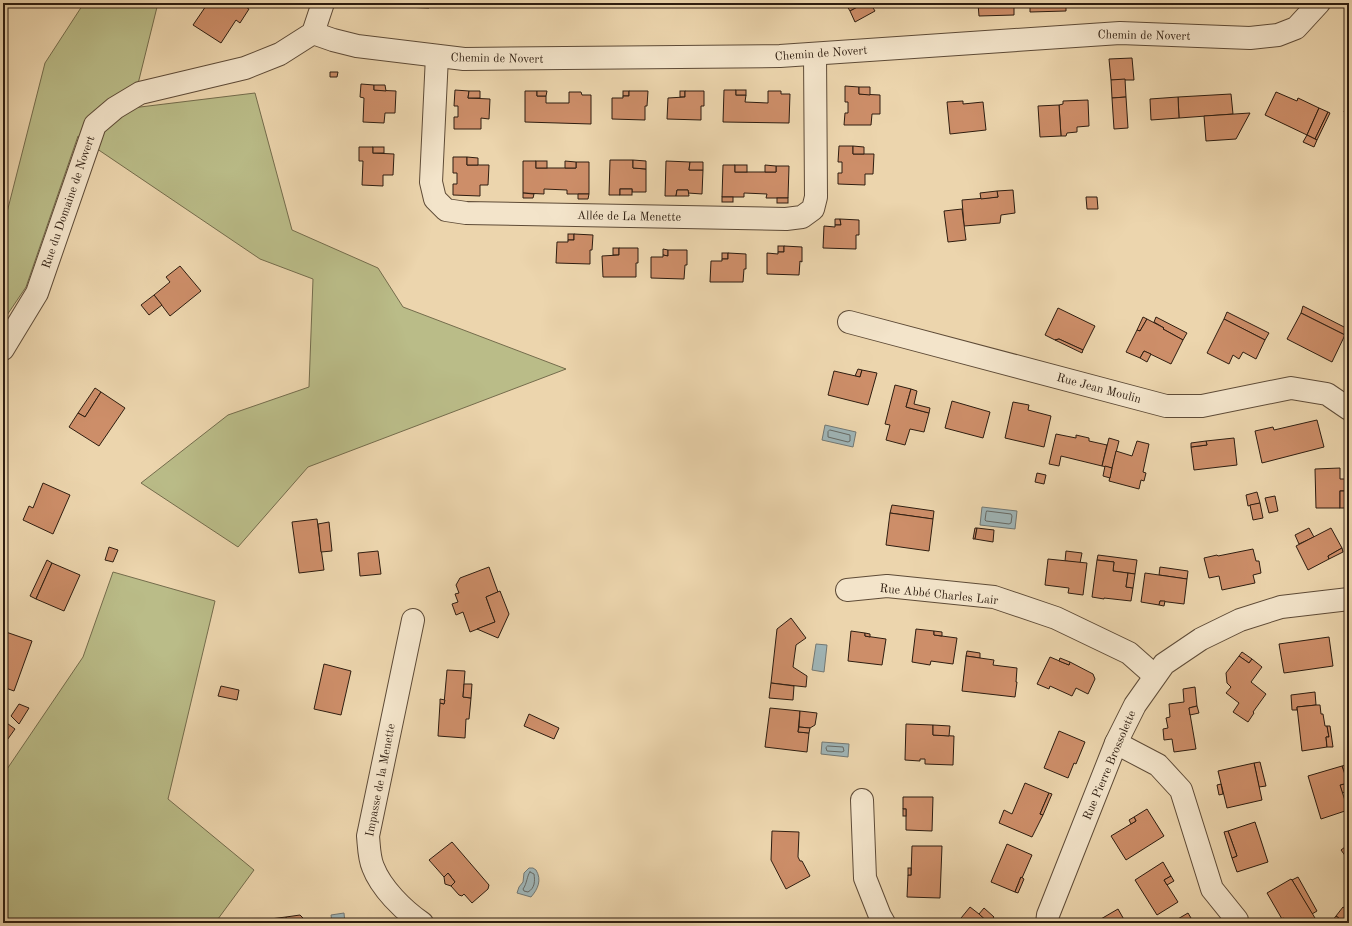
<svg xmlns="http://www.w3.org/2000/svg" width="1352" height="926" viewBox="0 0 1352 926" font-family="'Old Standard TT',serif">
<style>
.green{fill:#babc88;stroke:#746c4c}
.water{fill:#9fb5b7;stroke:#727874}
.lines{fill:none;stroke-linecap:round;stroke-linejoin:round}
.shore{stroke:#666964;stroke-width:1}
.building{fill:#cd8e69;stroke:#2e1d10}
.minor-casing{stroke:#5e4b37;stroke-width:24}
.minor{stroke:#f3e4ca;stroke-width:22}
.labels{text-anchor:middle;stroke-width:3;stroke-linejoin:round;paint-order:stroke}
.street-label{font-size:12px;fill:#2e1d10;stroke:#f3e4ca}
</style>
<rect width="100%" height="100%" fill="#ecd5ad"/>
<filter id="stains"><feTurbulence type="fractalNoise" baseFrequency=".005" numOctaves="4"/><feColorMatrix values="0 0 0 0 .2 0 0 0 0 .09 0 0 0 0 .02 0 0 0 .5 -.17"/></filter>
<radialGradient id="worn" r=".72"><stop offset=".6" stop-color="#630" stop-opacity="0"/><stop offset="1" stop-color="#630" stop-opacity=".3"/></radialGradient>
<g class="green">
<path d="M84 3H158L132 108 255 93 292 230 378 268 403 307 566 369 308 467 238 547 141 483 228 415 309 387 313 279 260 259 78 136 26 287 3 321V228L45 63Z"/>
<path d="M113 572 215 601 168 799 254 870 215 923H3V775L83 657Z"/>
</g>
<g class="water">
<path d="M825 425 856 432 853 447 822 440Z"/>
<path d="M982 507 1017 511 1015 529 980 525Z"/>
<path d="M816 644 827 645 824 672 812 670Z"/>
<path d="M822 742 849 744 848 757 821 754Z"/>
<path d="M529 868H533L536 870C542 880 538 889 531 897L517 893 519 887 523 882 524 873Z"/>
<path d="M344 913 345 923H332L331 915Z"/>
</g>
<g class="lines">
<g class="shore">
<path d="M830 430 850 435V441L848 442 828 437V432Z"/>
<path d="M987 511 1011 514 1012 516 1011 523 1009 524 986 521 985 520 986 513Z"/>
<path d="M828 746 843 747 844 751 842 752 827 751 826 748Z"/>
<path d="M530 872 534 874C535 881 535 888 528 892L524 891 523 889C527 884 527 875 530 872Z"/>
</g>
</g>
<g class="building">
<path d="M208 3H239L249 9 240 23 236 20 221 43 193 25Z"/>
<path d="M403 3H429V8L403 7Z"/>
<path d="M690 3H738V5Z"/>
<path d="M845 3H865L850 11Z"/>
<path d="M865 3H870L875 11 855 22 850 11Z"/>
<path d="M978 3H1014V15L979 16Z"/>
<path d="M1030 3H1066V11L1030 12Z"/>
<path d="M1090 3H1127V5L1091 7Z"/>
<path d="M1142 3H1178V4L1142 5Z"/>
<path d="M1132 58 1134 80H1111L1109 59Z"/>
<path d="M330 72H338L337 77H330Z"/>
<path d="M1125 79 1126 97 1112 98 1111 80Z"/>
<path d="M361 84 374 85V90L396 91 395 113H385L384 123 363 122 364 98 360 97Z"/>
<path d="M374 85H385L386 91 374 90Z"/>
<path d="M845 86 859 87V94L880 95V114H872L871 125H844L845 113H848V102H845Z"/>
<path d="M859 87H870V95L859 94Z"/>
<path d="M455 90 469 91 468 98 490 99 489 119 481 118V129H454V117H458V106H454Z"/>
<path d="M724 90H736V95H746L745 102 768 103V91H781V94H790L789 123 723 122Z"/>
<rect x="736" y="90" width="10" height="5"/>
<path d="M469 91H480V98H468Z"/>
<path d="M525 91H537V96H546V103H569V92H581L582 95H591V124L525 122Z"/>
<path d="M537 91H547L546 96H537Z"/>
<rect x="623" y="91" width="6" height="5"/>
<path d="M629 91H648L647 106H645V120L612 119V98H623V96H629Z"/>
<rect x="680" y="91" width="5" height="6"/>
<path d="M685 91H704V106H701V120L667 119 668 98 685 97Z"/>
<path d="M1276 92 1297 101 1298 98 1319 108 1307 135 1265 115Z"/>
<path d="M1231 94 1233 114 1179 118 1178 97Z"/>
<path d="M1126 97 1128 128 1114 129 1112 98Z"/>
<path d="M1178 97 1179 118 1151 120 1150 99Z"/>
<path d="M1088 100 1089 126 1077 127V132L1067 133 1066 136H1061L1059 105 1063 104V101Z"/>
<path d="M963 101V104L983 102 986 130 950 134 947 102Z"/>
<path d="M1059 105 1061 136 1040 137 1038 106Z"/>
<path d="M1347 106 1349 107V114L1344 112Z"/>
<path d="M1319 108 1328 112 1315 139 1307 135Z"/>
<path d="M1328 112 1330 113 1317 140 1315 139Z"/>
<path d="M1250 113 1236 139 1206 141 1204 116Z"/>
<path d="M1307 135 1317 140 1314 147 1303 142Z"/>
<path d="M839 146H853V154H874L873 174H865V185L838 184V173H842V162H838Z"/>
<path d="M853 146 864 147V154H853Z"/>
<path d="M359 147H373V153L394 154 393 175H383V186L362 185 363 161H359Z"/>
<rect x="373" y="147" width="11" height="6"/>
<path d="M453 157H467V165H489L488 185H480V196L453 195V184H457V173H453Z"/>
<path d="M467 157 478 158V165H467Z"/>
<path d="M610 160H633V168L646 169V192H632V189H620V195H609Z"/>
<path d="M633 160 646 161V169L633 168Z"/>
<path d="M523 161H536V168H576V162H589V194H567V190L544 189V194L523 193Z"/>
<rect x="536" y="161" width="11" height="7"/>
<path d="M565 161 576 162V168H565Z"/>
<path d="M666 161 690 162 689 170H703L702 194 688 193V190H677L676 196H665Z"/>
<path d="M690 162H703V170H689Z"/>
<path d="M723 165H735V172H776V166H789L788 198H766L767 194 744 193V197H722Z"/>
<rect x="735" y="165" width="12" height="7"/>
<path d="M765 165 776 166V172H765Z"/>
<rect x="620" y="189" width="12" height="6"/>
<path d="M677 190H688L689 196H676Z"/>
<path d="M1013 190 1015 213 1001 215 1000 223 964 226 962 200 998 197 997 191Z"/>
<path d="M997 191 998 197 981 199 980 193Z"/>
<path d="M523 193 534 194 533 198H523Z"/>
<path d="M578 194H589L588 199H578Z"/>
<rect x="722" y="197" width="11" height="5"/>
<path d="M1086 197H1097L1098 209H1087Z"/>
<rect x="777" y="198" width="11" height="5"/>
<path d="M962 209 966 240 948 242 944 211Z"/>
<path d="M835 219H840L841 225H835Z"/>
<path d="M840 219 859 220V235H856V249L823 248 824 226 835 227V225H841Z"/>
<rect x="568" y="234" width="6" height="6"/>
<path d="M574 234 593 235 592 250H590V264L556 263 557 242H568V240H574Z"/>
<rect x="778" y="246" width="6" height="6"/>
<path d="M784 246 802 247V262L800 261 799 275 767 274V253L778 254V252H784Z"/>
<rect x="613" y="248" width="6" height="7"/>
<path d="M619 248H638V263H636V277H603L602 256 619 255Z"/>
<path d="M663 249 668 250V256L663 255Z"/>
<path d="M668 250H687V265H685L684 279 651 278V257H663V255L668 256Z"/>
<rect x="722" y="253" width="6" height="6"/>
<path d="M728 253 746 254V269H744L743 282H710L711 261H722V259H728Z"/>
<path d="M180 266 201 291 170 316 154 295 170 282 166 277Z"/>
<path d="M154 295 162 305 149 315 141 305Z"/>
<path d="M1303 306 1348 329 1345 335 1301 313Z"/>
<path d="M1058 308 1095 326 1083 350 1059 339 1055 340 1045 335Z"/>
<path d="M1227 312 1269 333 1265 340 1224 319Z"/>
<path d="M1301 313 1345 335 1332 362 1287 339Z"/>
<path d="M1143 317 1147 319 1140 331 1137 330Z"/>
<path d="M1156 317 1187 333 1183 340 1163 329 1164 328 1154 322Z"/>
<path d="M1147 319 1164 328 1163 329 1183 340 1171 364 1144 351 1140 358 1126 352 1137 330 1140 331Z"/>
<path d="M1224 319 1265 340 1256 359 1243 352 1239 359 1233 355 1229 364 1207 353Z"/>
<path d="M1059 339 1083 350 1082 353 1055 340Z"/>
<path d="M1144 351 1151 354 1147 362 1140 358Z"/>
<path d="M858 369 862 370 860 377 855 376Z"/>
<path d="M862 370 877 373 868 405 828 395 834 371 860 377Z"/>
<path d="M895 385 911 389 906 407 929 413 924 432 910 429 905 445 886 440 890 425 885 424Z"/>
<path d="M95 388 101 392 85 417 78 413Z"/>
<path d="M911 389 917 391 914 404 930 408 929 413 906 407Z"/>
<path d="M101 392 125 408 99 446 69 427 78 413 85 417Z"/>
<path d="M952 401 990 412 983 438 945 428Z"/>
<path d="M1013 402 1029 405 1028 410 1051 416 1044 447 1005 438Z"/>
<path d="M1317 420 1324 447 1262 463 1255 431 1273 427 1274 430Z"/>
<path d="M1056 434 1076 438V435L1089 438V441L1107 445 1102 466 1061 456 1059 466 1049 464Z"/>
<path d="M1109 438 1119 441 1112 468 1102 466Z"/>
<path d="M1234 438 1237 465 1194 470 1191 447 1207 445 1206 441Z"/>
<path d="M1137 441 1149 444 1143 472 1146 473 1144 481 1141 480 1139 489 1109 481 1116 451 1132 456Z"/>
<path d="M1206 441 1207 445 1191 447V443Z"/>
<path d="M1105 466 1112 468 1110 478 1103 476Z"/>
<path d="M1340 468V479H1345V491H1340V508H1316L1315 469Z"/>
<path d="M1037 473 1046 475 1044 484 1035 482Z"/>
<path d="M43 483 70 495 53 534 23 520 29 506 33 508Z"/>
<rect x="1340" y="491" width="5" height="17"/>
<path d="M1257 492 1260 503 1248 506 1246 495Z"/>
<path d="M1275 496 1278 511 1269 513 1265 498Z"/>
<path d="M1260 503 1263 518 1253 520 1250 505Z"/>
<path d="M892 505 934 511 933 519 890 513Z"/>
<path d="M890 513 933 519 929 551 886 545Z"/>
<path d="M317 519 324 570 299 573 292 522Z"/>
<path d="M329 522 332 551 321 552 318 524Z"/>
<path d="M975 528H977L975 539H973Z"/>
<path d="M977 528 994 530 993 542 975 539Z"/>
<path d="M1309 528 1314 537 1299 544 1295 535Z"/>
<path d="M1331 528 1342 548 1328 556 1329 559 1308 570 1296 546Z"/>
<path d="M109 547 118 550 113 562 105 560Z"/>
<path d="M1342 548 1343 552 1329 559 1328 556Z"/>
<path d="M1253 549 1256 561H1259L1261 573 1253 575 1255 583 1222 590 1219 576 1209 578 1204 558 1217 555 1218 556Z"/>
<path d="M378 551 381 574 360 576 358 553Z"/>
<path d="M1066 551 1082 553 1080 563 1065 561Z"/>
<path d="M1098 555 1137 560 1135 574 1113 571 1114 562 1097 560Z"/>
<path d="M1048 559 1087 563 1083 595 1068 593 1069 588 1045 585Z"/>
<path d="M47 560 52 563 36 599 30 596Z"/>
<path d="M1097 560 1114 562 1113 571 1128 573 1126 587 1133 588 1131 601 1104 598V599L1092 597Z"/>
<path d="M52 563 80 575 64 611 36 599Z"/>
<path d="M489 567 498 592 486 597 495 622 470 632 463 612 456 615 452 604 458 602 455 594 459 593 456 585 460 578Z"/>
<path d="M1160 567 1188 571 1187 579 1159 575Z"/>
<path d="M1128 573 1135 574 1133 588 1126 587Z"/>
<path d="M1145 573 1187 579 1184 604 1160 601 1159 605 1141 602Z"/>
<path d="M500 591 509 614 498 638 477 629 495 622 486 597Z"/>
<path d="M1160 601H1165L1164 606 1159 605Z"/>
<path d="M791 618 806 638 796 645 793 667 807 676 806 687 771 683 777 629Z"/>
<path d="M916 629 934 631V635L957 638 953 664 931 661 930 665 912 662Z"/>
<path d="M3 631 32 641 14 691 3 687Z"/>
<path d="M851 631 865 633V636L886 639 882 665 848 661Z"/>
<path d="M934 631 942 632V636L934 635Z"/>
<path d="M865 633 870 634V637L865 636Z"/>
<path d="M1329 637 1333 666 1284 673 1279 644Z"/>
<path d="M967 651 980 653V658L966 656Z"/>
<path d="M1242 652 1252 659 1249 663 1239 656Z"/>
<path d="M966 656 994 660 993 665 1017 668 1016 682H1017L1015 697 962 691Z"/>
<path d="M1239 656 1249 663 1252 659 1262 667 1251 682 1266 694 1253 712 1254 713 1248 722 1233 712 1239 703 1226 693 1231 687 1227 683 1226 673Z"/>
<path d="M1050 657 1069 665 1070 662 1093 674 1095 679 1088 694 1076 688 1072 696 1050 686 1049 689 1037 684Z"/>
<path d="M1060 658 1070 662 1069 665 1059 661Z"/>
<path d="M324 664 351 671 341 715 314 709Z"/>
<path d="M447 670 465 671 463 697 471 698 469 719H466L465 738 438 736 440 703 444 704Z"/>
<path d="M771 683 794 686 793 700 769 698Z"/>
<path d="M464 684H472L471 698 463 697Z"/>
<path d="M221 686 239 690 237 700 218 696Z"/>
<path d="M1195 687 1197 706 1189 708 1196 749 1174 752 1172 739 1164 740 1163 729 1168 728 1166 718 1170 717 1169 704 1184 702 1183 689Z"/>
<path d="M1315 692 1316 705 1297 707V710H1292L1291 695Z"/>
<path d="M440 699 445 700 444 704 440 703Z"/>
<path d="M19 704 29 708 19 724 11 716Z"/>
<path d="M1316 705H1320L1321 714H1323L1325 726H1327L1329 737H1326L1327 747 1302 751 1297 707Z"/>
<path d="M1197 706 1199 713 1190 715 1189 708Z"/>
<path d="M770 708 800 711 798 732 809 733 807 752 765 747Z"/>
<path d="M800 711 817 713 815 725 810 728 799 727Z"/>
<path d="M529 714 559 728 554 739 524 726Z"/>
<path d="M4 721 15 729 5 743 3 742Z"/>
<path d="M906 724 933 725V735L954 736 953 765 925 764V759H920V761L905 760Z"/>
<path d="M933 725 950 726 949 736 933 735Z"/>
<path d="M1327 726H1330L1333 747H1327L1326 737H1329Z"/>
<path d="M799 727 810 728 809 733 798 732Z"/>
<path d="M1059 731 1085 742 1076 764 1074 763 1068 778 1044 768Z"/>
<path d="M1260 762 1266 786 1259 787 1254 763Z"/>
<path d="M1254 763 1262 800 1227 808 1218 771Z"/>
<path d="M1349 764V791L1342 793 1340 785 1348 783 1342 766Z"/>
<path d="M1342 766 1348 783 1340 785 1348 810 1321 819 1308 776Z"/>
<path d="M1025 783 1049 793 1040 814 1043 815 1032 837 999 823 1004 810 1012 814Z"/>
<path d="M1221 784 1223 794 1219 795 1217 785Z"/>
<path d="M1049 793 1052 794 1043 815 1040 814Z"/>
<path d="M903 797H933L932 831 906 830V809H903Z"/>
<rect x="903" y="809" width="3" height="7"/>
<path d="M1147 809 1164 836 1126 860 1111 836 1136 821 1134 817Z"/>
<path d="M1134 817 1136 821 1131 824 1129 820Z"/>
<path d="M1255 822 1268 862 1237 872 1232 858 1237 856 1228 831Z"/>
<path d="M772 831 799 832 798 857 800 861H802L810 876 786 889 771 860Z"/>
<path d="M1228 831 1237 856 1232 858 1224 832Z"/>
<path d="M452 842 489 885 488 889 472 903 464 894 462 896 459 895 451 886 455 882 448 873 444 877 429 860Z"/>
<path d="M1007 844 1032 855 1022 878 1021 877 1015 892 991 882Z"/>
<path d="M1349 844V861L1341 850Z"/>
<path d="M912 846H942L940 898 907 897 908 875H911Z"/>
<path d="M1163 862 1171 876 1164 880 1178 902 1157 915 1135 880Z"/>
<rect x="908" y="868" width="3" height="7"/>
<path d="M448 873 455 882 451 886 445 884 444 877Z"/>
<path d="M1171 876 1174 881 1167 885 1164 880Z"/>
<path d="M1021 877 1024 879 1018 893 1015 892Z"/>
<path d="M1298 877 1317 911 1312 914 1292 880Z"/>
<path d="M1291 879 1292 880 1318 923H1287L1284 918 1282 919 1267 893Z"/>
<path d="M970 907 979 914 989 923H957Z"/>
<path d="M1343 907 1349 911V913L1343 921 1336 916Z"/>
<path d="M984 908 994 917 989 923 979 914Z"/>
<path d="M1118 909 1126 923H1094Z"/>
<path d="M1188 913 1194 923H1171Z"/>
<path d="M300 915 305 920V923H290L286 920V917Z"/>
<path d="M1336 916 1343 921 1342 923H1335L1332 921Z"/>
<path d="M286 917V920L290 923H268L270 921V919Z"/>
</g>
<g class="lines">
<g class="minor-casing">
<g id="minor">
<path d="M313 33 333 40 357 46 464 59 780 56 1120 33 1250 38 1278 35 1296 28 1319 3"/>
<path d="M437 56 431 182 435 199 446 210 466 213 786 219 802 217 813 209 816 197 815 54"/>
<path d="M849 322 1166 406H1202L1291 388 1327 394 1349 409"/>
<path d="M3 349 37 293 95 125 115 108 140 93 245 68 280 54 313 33 323 3"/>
<path d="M847 590 887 586 994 597 1056 618 1129 653 1155 676"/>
<path d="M413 620 368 836C369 846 369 858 373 867 381 888 403 910 422 923"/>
<path d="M1116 743 1158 765 1181 790 1212 889 1237 920"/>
<path d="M862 800 865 878 880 916 884 923"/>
<path d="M1047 923 1048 915 1116 743 1135 705 1164 664 1201 639 1240 620 1281 607 1349 599"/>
</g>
</g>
<use href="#minor" class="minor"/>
</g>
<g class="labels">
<g class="street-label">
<text transform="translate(1144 35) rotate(1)" y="4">Chemin de Novert</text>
<text transform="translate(821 53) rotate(-4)" y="4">Chemin de Novert</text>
<text transform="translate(497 58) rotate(1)" y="4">Chemin de Novert</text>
<text transform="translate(68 202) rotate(-71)" y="4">Rue du Domaine de Novert</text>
<text transform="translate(629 216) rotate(1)" y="4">Allée de La Menette</text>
<text transform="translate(1099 388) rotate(15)" y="4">Rue Jean Moulin</text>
<text transform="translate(939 594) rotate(6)" y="4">Rue Abbé Charles Lair</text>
<text transform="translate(1109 765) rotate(-67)" y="4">Rue Pierre Brossolette</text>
<text transform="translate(380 780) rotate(-79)" y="4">Impasse de la Menette</text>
</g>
</g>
<rect width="1352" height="926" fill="none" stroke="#ecd5ad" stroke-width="16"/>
<rect x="4" y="4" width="1344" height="918" fill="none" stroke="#2e1d10" stroke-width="2"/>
<rect x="8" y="8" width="1336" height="910" fill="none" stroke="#2e1d10"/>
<rect width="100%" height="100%" filter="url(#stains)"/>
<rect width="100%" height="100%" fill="url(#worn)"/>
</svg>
